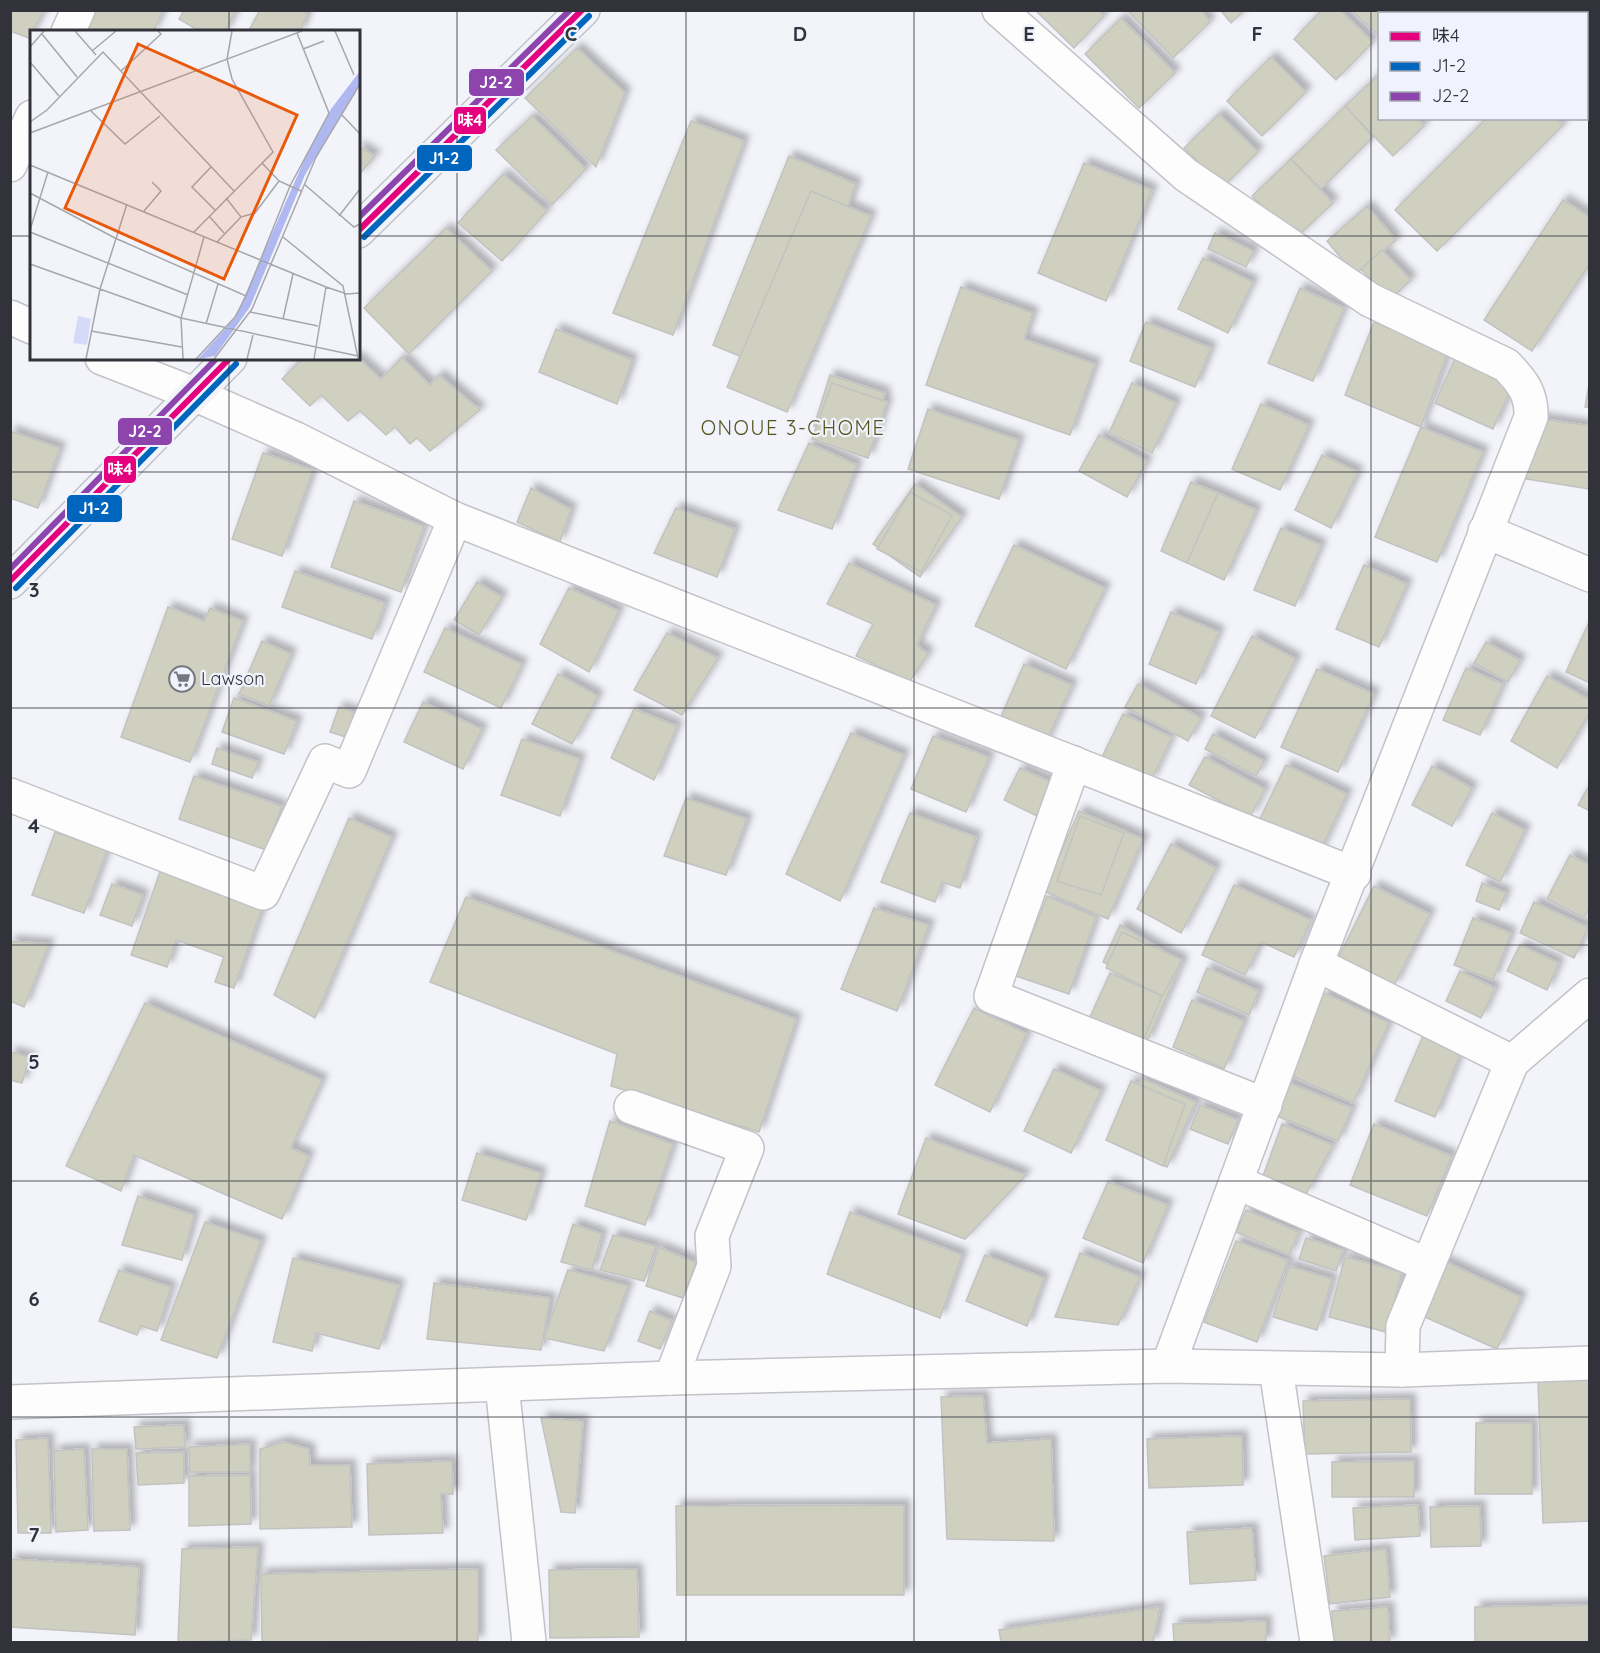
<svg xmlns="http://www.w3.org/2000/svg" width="1600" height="1653" viewBox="0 0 1600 1653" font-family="Quicksand,'Noto Sans JP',sans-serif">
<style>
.building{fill:#d0d0c0;stroke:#c2c2c1;stroke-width:1.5;filter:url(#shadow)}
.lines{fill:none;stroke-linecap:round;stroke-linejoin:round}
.minor-casing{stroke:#c2c2c8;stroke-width:36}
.major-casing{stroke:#c0c2cc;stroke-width:36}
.minor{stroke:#fdfdfe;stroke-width:33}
.major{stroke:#f3f4f8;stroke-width:33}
.bus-1-casing{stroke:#f0f3fd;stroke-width:10}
.bus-2-casing{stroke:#f0f3fd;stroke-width:10}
.bus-3-casing{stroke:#f0f3fd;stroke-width:10}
.bus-1{stroke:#e5007d;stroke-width:6}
.bus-2{stroke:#0065bd;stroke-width:6}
.bus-3{stroke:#8e44ad;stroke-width:6}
.grid{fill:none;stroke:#32333a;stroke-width:1.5;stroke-opacity:0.55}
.labels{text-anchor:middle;stroke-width:4.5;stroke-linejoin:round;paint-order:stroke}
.poi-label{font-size:18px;fill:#32333a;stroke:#f0f3fd;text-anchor:start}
.neighbourhood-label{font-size:20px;letter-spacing:1.5px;fill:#575417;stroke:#f0f3fd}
.inset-road{fill:none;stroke:#a6a7ad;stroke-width:1.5}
.view{fill:#e8590c;fill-opacity:0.15;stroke:#e8590c;stroke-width:3}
.inset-edge{fill:none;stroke:#32333a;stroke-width:3}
.grid-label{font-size:20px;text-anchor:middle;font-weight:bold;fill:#32333a;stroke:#f0f3fd;stroke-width:4.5;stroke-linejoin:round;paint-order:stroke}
.line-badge{stroke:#f0f3fd;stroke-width:2}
.badge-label{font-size:16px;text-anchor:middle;font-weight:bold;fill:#fff}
</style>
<defs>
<filter id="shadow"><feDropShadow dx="5.5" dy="-5.5" stdDeviation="3" flood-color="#0004"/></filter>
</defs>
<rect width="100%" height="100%" fill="#f3f4fa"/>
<g class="building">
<path d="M10 10H44L29 38 10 31Z"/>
<path d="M88 10H163L153 32H78Z"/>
<path d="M184 10H236L225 32H201L179 19Z"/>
<path d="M260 10H300L307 14 300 32H248Z"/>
<path d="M1035 10H1098L1104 16 1074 48Z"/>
<path d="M1127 10H1201L1210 22 1173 58Z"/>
<path d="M1220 10H1245L1231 23Z"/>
<path d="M1322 10H1340L1373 42 1336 80 1294 39Z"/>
<path d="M1351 10H1385L1388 14H1380V30L1376 33Z"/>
<path d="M1121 18 1175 73 1139 108 1085 54Z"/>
<path d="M577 48 625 93 596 167 525 98Z"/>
<path d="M1271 57 1306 92 1262 136 1227 101Z"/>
<path d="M1376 77 1380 80V118H1417L1424 126 1393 156 1345 106Z"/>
<path d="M1345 106 1373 137 1321 189 1291 159Z"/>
<path d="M1219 114 1258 152 1223 187 1184 148Z"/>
<path d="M532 116 586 169 552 205 496 150Z"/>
<path d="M1487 118H1556L1563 125 1437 251 1395 210Z"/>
<path d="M691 121 744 141 673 335 613 313Z"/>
<path d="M358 146 375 156 358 176Z"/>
<path d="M789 156 856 184 785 375 713 345Z"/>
<path d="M1291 159 1333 203 1294 240 1252 196Z"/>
<path d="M1084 163 1152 190 1106 301 1038 273Z"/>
<path d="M503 174 547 211 502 261 458 223Z"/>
<path d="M811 191 871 216 787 412 727 387Z"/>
<path d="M1563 200 1590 217V263L1532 351 1484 320Z"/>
<path d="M1367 206 1396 240 1355 275 1327 241Z"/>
<path d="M446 228 492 271 409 354 364 308Z"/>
<path d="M1215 233 1254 251 1246 267 1208 249Z"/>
<path d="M1382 250 1411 280 1390 300 1361 269Z"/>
<path d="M1203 258 1253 282 1228 333 1178 309Z"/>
<path d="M961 287 1033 313 1024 339 1095 364 1070 435 926 385Z"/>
<path d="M1300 288 1344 308 1313 381 1268 363Z"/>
<path d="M1146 322 1211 348 1195 387 1130 361Z"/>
<path d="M1374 322 1448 352 1421 427 1345 395Z"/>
<path d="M556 329 632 360 617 404 539 372Z"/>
<path d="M1456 356 1514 382 1493 429 1435 403Z"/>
<path d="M402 357 430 385 439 375 480 410 430 451 417 438 410 444 395 427 386 435 360 411 348 421 321 395 310 406 282 379 303 358H358L381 379Z"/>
<path d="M830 375 885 393 871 444 814 426Z"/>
<path d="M1590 380V408L1585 407Z"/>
<path d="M832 383 887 402 868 458 812 439Z"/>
<path d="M1132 383 1176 403 1152 453 1109 433Z"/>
<path d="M1261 404 1309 425 1280 490 1232 469Z"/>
<path d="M928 409 1019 440 999 499 908 469Z"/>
<path d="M1537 418 1590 426V489L1526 479Z"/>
<path d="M1421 427 1483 452 1437 562 1375 537Z"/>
<path d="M10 431 60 448 38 508 10 498Z"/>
<path d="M1099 435 1147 461 1127 497 1079 471Z"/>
<path d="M809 443 857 465 832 529 778 510Z"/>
<path d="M263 453 313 470 282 556 232 539Z"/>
<path d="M1322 455 1358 472 1331 528 1295 510Z"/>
<path d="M1191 482 1218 493 1187 563 1161 551Z"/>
<path d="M915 484 962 517 920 577 873 544Z"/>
<path d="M531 488 571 509 560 542 517 522Z"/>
<path d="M910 492 952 515 921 572 877 549Z"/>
<path d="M1218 493 1256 510 1224 580 1187 563Z"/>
<path d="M354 501 424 526 401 592 331 567Z"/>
<path d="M676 508 735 529 717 577 654 553Z"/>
<path d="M1281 528 1321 545 1295 606 1254 590Z"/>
<path d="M1014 545 1105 588 1066 669 975 626Z"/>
<path d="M849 563 936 605 917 645 928 654 910 681 856 656 873 624 827 604Z"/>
<path d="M1364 565 1407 584 1379 647 1336 629Z"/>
<path d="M295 571 385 603 372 639 282 607Z"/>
<path d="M477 582 502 597 479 635 454 620Z"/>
<path d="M569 588 619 611 589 672 540 644Z"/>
<path d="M168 607 204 621 210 608 243 621 190 762 121 737Z"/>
<path d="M1171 612 1219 632 1196 684 1149 664Z"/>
<path d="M1590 620V683L1566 672Z"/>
<path d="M445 628 522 664 501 708 424 672Z"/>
<path d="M667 633 718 658 682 715 634 690Z"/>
<path d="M1252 636 1296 659 1255 738 1211 716Z"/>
<path d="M262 641 291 654 269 706 239 694Z"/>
<path d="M1486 642 1520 660 1508 682 1474 663Z"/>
<path d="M1024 664 1072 685 1045 744 998 723Z"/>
<path d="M1466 668 1503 684 1480 735 1443 720Z"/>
<path d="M1317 669 1374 694 1338 772 1281 747Z"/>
<path d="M558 674 598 696 572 744 532 724Z"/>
<path d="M1547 676 1590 700V712L1557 768 1511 741Z"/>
<path d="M1138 684 1201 718 1188 741 1125 707Z"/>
<path d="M234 698 297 721 284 754 222 732Z"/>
<path d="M423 702 482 729 463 769 404 742Z"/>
<path d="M339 707 361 715 352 739 330 732Z"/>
<path d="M634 709 677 726 654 780 611 758Z"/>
<path d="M1123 714 1172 737 1151 781 1102 757Z"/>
<path d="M851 733 904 755 840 901 786 874Z"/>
<path d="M1213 734 1264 761 1256 776 1205 749Z"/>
<path d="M933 736 989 757 966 812 911 789Z"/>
<path d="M522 739 580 759 560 816 501 795Z"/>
<path d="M217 748 258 762 252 778 212 764Z"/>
<path d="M1205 757 1265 789 1250 817 1189 785Z"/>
<path d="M1286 765 1347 794 1316 860 1254 831Z"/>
<path d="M1432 766 1472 788 1452 826 1412 805Z"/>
<path d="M1020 768 1055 784 1039 817 1004 800Z"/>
<path d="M194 776 282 806 266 850 179 819Z"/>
<path d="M1590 784V811L1578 805Z"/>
<path d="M686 798 747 819 726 875 664 856Z"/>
<path d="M1079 811 1143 839 1108 919 1044 891Z"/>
<path d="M910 813 976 837 960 888 942 882 935 902 881 882Z"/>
<path d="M1492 813 1525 830 1500 882 1466 865Z"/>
<path d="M1080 816 1124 833 1101 895 1057 881Z"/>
<path d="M349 818 392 837 315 1018 274 995Z"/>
<path d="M55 832 107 850 84 913 32 895Z"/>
<path d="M1171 844 1216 868 1181 933 1137 909Z"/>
<path d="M1570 855 1590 865V907L1584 918 1547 899Z"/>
<path d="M161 869 263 905 234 988 215 982 224 957 176 940 167 967 131 955Z"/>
<path d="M1482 883 1506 893 1499 910 1476 901Z"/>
<path d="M112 884 143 895 132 926 100 915Z"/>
<path d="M1234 885 1311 920 1294 957 1261 942 1245 975 1202 955Z"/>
<path d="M1374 886 1430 914 1394 986 1338 958Z"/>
<path d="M1047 896 1096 917 1069 994 1016 976Z"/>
<path d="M466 897 796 1019 759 1132 611 1086 617 1054 430 982Z"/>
<path d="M1534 902 1588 927 1574 958 1520 933Z"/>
<path d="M874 908 929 925 897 1011 841 989Z"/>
<path d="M1473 918 1511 933 1493 980 1454 965Z"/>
<path d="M1120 925 1182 962 1147 1042 1103 1020 1130 977 1103 962Z"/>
<path d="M1122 932 1182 960 1162 996 1106 968Z"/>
<path d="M10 941 49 944 24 1007 10 1001Z"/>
<path d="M1520 945 1559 963 1547 990 1507 971Z"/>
<path d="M1207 968 1259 991 1249 1015 1197 992Z"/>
<path d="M1460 971 1495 988 1481 1018 1446 1001Z"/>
<path d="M1110 973 1162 996 1143 1041 1090 1017Z"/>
<path d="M1324 993 1389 1023 1353 1103 1288 1074Z"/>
<path d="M1192 1000 1244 1021 1224 1069 1173 1047Z"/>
<path d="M145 1003 322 1080 291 1148 309 1156 282 1219 134 1155 121 1191 66 1166Z"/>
<path d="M974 1008 1027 1034 990 1112 935 1085Z"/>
<path d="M1423 1036 1461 1052 1435 1117 1395 1101Z"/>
<path d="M10 1052 30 1057 22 1083 10 1080Z"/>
<path d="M1054 1069 1101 1091 1071 1153 1024 1131Z"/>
<path d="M1141 1078 1196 1102 1167 1167 1113 1143Z"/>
<path d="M1131 1081 1185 1104 1163 1166 1106 1140Z"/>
<path d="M1285 1081 1352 1108 1338 1141 1272 1114Z"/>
<path d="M1200 1105 1238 1120 1228 1144 1190 1129Z"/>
<path d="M610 1121 673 1144 645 1225 585 1206Z"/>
<path d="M1282 1124 1333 1145 1306 1194 1263 1176Z"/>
<path d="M1374 1124 1452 1156 1427 1216 1350 1185Z"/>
<path d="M926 1138 1026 1175 965 1239 898 1214Z"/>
<path d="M477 1153 541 1173 526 1220 462 1200Z"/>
<path d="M1108 1182 1168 1205 1143 1263 1083 1238Z"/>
<path d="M138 1196 194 1215 182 1260 122 1245Z"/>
<path d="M1246 1210 1299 1232 1289 1255 1236 1232Z"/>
<path d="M850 1212 962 1255 940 1318 827 1274Z"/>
<path d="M205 1222 261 1241 217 1358 161 1340Z"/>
<path d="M573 1224 602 1234 592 1270 561 1262Z"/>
<path d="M613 1235 656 1246 644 1281 600 1270Z"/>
<path d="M1306 1238 1343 1250 1336 1271 1299 1259Z"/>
<path d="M1236 1241 1288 1260 1257 1342 1204 1322Z"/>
<path d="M659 1247 696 1263 683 1298 646 1286Z"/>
<path d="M1080 1253 1140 1277 1118 1325 1055 1317Z"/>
<path d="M985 1255 1044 1278 1027 1326 966 1301Z"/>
<path d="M1345 1257 1402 1272 1386 1332 1329 1317Z"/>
<path d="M293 1258 399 1285 379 1349 316 1333 312 1351 273 1342Z"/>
<path d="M1440 1259 1521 1297 1497 1349 1416 1313Z"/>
<path d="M1289 1266 1332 1279 1317 1330 1273 1317Z"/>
<path d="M119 1270 171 1287 157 1331 141 1326 137 1335 99 1321Z"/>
<path d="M568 1270 628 1286 604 1351 544 1338Z"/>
<path d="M434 1283 550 1298 541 1350 427 1339Z"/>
<path d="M650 1311 672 1321 660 1349 638 1341Z"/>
<path d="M1590 1380V1521L1543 1523 1538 1382Z"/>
<path d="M983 1396 987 1443 1051 1439 1054 1541 947 1539 941 1397Z"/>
<path d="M1410 1399 1411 1452 1305 1454 1303 1401Z"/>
<path d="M541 1418 583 1421 575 1513 561 1512Z"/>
<path d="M1476 1423H1532V1494H1475Z"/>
<path d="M184 1425 185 1447 136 1449 134 1427Z"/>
<path d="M1242 1436 1243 1485 1149 1488 1147 1439Z"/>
<path d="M48 1438 51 1533H18L16 1440Z"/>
<path d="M284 1442 309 1449 310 1465H350L352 1527 260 1529V1449Z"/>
<path d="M250 1444V1472H190L189 1447Z"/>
<path d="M84 1449 88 1530 56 1532 54 1451Z"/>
<path d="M92 1449H127L130 1530 94 1531Z"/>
<path d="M184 1452V1483L138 1485 136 1453Z"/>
<path d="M452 1461 453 1494H441L443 1533 369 1535 367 1464Z"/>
<path d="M1414 1461V1497H1332V1462Z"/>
<path d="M250 1475 251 1524 189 1526V1476Z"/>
<path d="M904 1505V1595H677L676 1506Z"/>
<path d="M1418 1505 1420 1536 1355 1540 1353 1508Z"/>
<path d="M1480 1506 1481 1546 1431 1547 1430 1507Z"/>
<path d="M1252 1528 1256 1580 1190 1584 1187 1532Z"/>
<path d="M258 1547 251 1640 178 1642 182 1549Z"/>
<path d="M1386 1549 1390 1597 1330 1604 1324 1556Z"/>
<path d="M10 1559 139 1567 135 1635 10 1627Z"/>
<path d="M478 1569V1641L262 1642 261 1574Z"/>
<path d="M637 1569 639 1637 550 1638 549 1570Z"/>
<path d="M1590 1605V1642H1475V1607Z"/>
<path d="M1160 1607 1153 1642H1001L999 1630Z"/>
<path d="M1388 1607 1390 1642H1333L1332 1611Z"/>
<path d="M1266 1621V1642H1174L1173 1624Z"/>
</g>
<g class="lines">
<g class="minor-casing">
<g id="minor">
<path d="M999 10 1186 175 1370 300 1506 365C1522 381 1532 394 1531 417L1316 964 1168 1366"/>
<path d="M68 32 78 10"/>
<path d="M10 165 32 117"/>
<path d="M10 317 32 327"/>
<path d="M102 358 194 394 296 439 455 519 1354 874"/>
<path d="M1485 531 1590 575"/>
<path d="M1074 763 991 996 1265 1105"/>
<path d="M10 795 263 893 325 761 349 771 455 519"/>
<path d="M1316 964 1512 1062 1590 995"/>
<path d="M631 1107 747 1148 712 1236 714 1266 671 1378"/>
<path d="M1236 1182 1428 1265"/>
<path d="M1276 1369 1317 1642"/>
<path d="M1402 1370 1403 1326 1512 1062"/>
<path d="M502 1385 529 1642"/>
<path d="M10 1402 671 1378 1168 1366 1402 1370 1590 1363"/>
</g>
</g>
<g class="major-casing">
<g id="major">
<path d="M358 231 583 10"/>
<path d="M10 582 230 358"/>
</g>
</g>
<use href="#minor" class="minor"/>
<use href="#major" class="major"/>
<g class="bus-1-casing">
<g id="bus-1">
<path d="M358 231 582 10"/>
<path d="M10 581 230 358"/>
</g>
</g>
<g class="bus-2-casing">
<g id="bus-2">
<path d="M364 237 589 16"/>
<path d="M16 588 236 364"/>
</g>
</g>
<g class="bus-3-casing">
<g id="bus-3">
<path d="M358 218 570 10"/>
<path d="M10 569 217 358"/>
</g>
</g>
<use href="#bus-1" class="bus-1"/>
<use href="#bus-2" class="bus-2"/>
<use href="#bus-3" class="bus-3"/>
</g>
<path class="grid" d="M229 10V32M457 10V1642M686 10V1642M914 10V1642M1143 10V1642M1371 10V1642M10 236H32M358 236H1590M229 358V1642M10 472H1590M10 708H1590M10 945H1590M10 1181H1590M10 1417H1590"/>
<defs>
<g id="supermarket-ring" transform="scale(1.35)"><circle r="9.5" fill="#f0f3fd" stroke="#76777d" stroke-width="1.5"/><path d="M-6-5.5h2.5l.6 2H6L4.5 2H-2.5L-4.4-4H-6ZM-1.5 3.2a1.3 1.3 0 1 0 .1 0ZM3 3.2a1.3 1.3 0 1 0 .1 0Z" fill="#76777d"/></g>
</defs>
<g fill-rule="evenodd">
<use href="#supermarket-ring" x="182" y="679"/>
</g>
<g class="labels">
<g class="poi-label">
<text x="201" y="685">Lawson</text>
</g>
<g class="neighbourhood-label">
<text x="793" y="435">ONOUE 3-CHOME</text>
</g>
</g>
<g transform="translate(30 30)">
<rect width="330" height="330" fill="#f3f4fa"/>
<path d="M48 286 61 289 57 315 43 313Z" fill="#d5daf8"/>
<path d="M330 41V53L275 145 220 277 185 326 168 329 205 288 276 126 301 79Z" fill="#b0b8f2"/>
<path class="inset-road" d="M45 1 66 25M305 1 324 45M12 4 47 47M0 17 14 1M273 19 294 11M62 21 86 1M0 32 29 66M91 41 131 4 128 1M61 81 95 114 130 86M311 84 330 104M0 92 17 80 73 22 204 161M0 103 272 1M232 133 249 151 271 161M0 135 296 257 317 264 330 263M181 137 162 157 185 180M274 154 324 197 330 194M0 163 85 208 216 266 260 156 299 83 267 3M196 168 211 187 225 183 249 151M114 181 131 161 122 152M179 186 194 203M309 186 330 159M0 200 18 142M0 202 158 265M164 202 243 122 202 49 197 29 202 1M253 207 313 256 328 328M187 212 211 187M0 234 151 288 328 326M220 282 288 296M253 289 263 244M176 294 188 254M61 301 152 317M56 329 70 259 97 174M153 329 151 288 174 207M166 329 205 287 216 266M184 329 222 279 286 127 330 54M217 329 223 305M284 329 296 257"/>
<path class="view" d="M108 14 267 85 194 249 35 178Z"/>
<rect width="330" height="330" class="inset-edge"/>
</g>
<g class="grid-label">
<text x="571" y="41">C</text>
<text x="800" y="41">D</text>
<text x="1029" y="41">E</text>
<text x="1257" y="41">F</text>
<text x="34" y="597">3</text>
<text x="34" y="833">4</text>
<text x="34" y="1069">5</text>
<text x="34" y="1306">6</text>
<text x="34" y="1542">7</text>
</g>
<g class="line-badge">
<rect x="468" y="68" width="57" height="29" rx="6" fill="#8e44ad"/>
<rect x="453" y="106" width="34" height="29" rx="6" fill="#e5007d"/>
<rect x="416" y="144" width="57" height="28" rx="6" fill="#0065bd"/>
<rect x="117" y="417" width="56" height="29" rx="6" fill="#8e44ad"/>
<rect x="103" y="455" width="34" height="29" rx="6" fill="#e5007d"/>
<rect x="66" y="494" width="57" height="29" rx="6" fill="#0065bd"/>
</g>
<g class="badge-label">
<text x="496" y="88">J2-2</text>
<text x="470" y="126">味4</text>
<text x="444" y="164">J1-2</text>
<text x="145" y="437">J2-2</text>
<text x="120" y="475">味4</text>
<text x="94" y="514">J1-2</text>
</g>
<rect width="1600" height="1653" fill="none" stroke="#32333a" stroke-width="24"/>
<rect x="1378" y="12" width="210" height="108" fill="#f0f3fd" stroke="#a4a6af" stroke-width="1.5"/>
<rect x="1390" y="32" width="30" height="9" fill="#e5007d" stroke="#a4a6af" stroke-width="1.5"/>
<text x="1432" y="42" font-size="18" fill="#32333a">味4</text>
<rect x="1390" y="62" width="30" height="9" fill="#0065bd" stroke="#a4a6af" stroke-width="1.5"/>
<text x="1432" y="72" font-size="18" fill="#32333a">J1-2</text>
<rect x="1390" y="92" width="30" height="9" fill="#8e44ad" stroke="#a4a6af" stroke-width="1.5"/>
<text x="1432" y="102" font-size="18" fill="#32333a">J2-2</text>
</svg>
